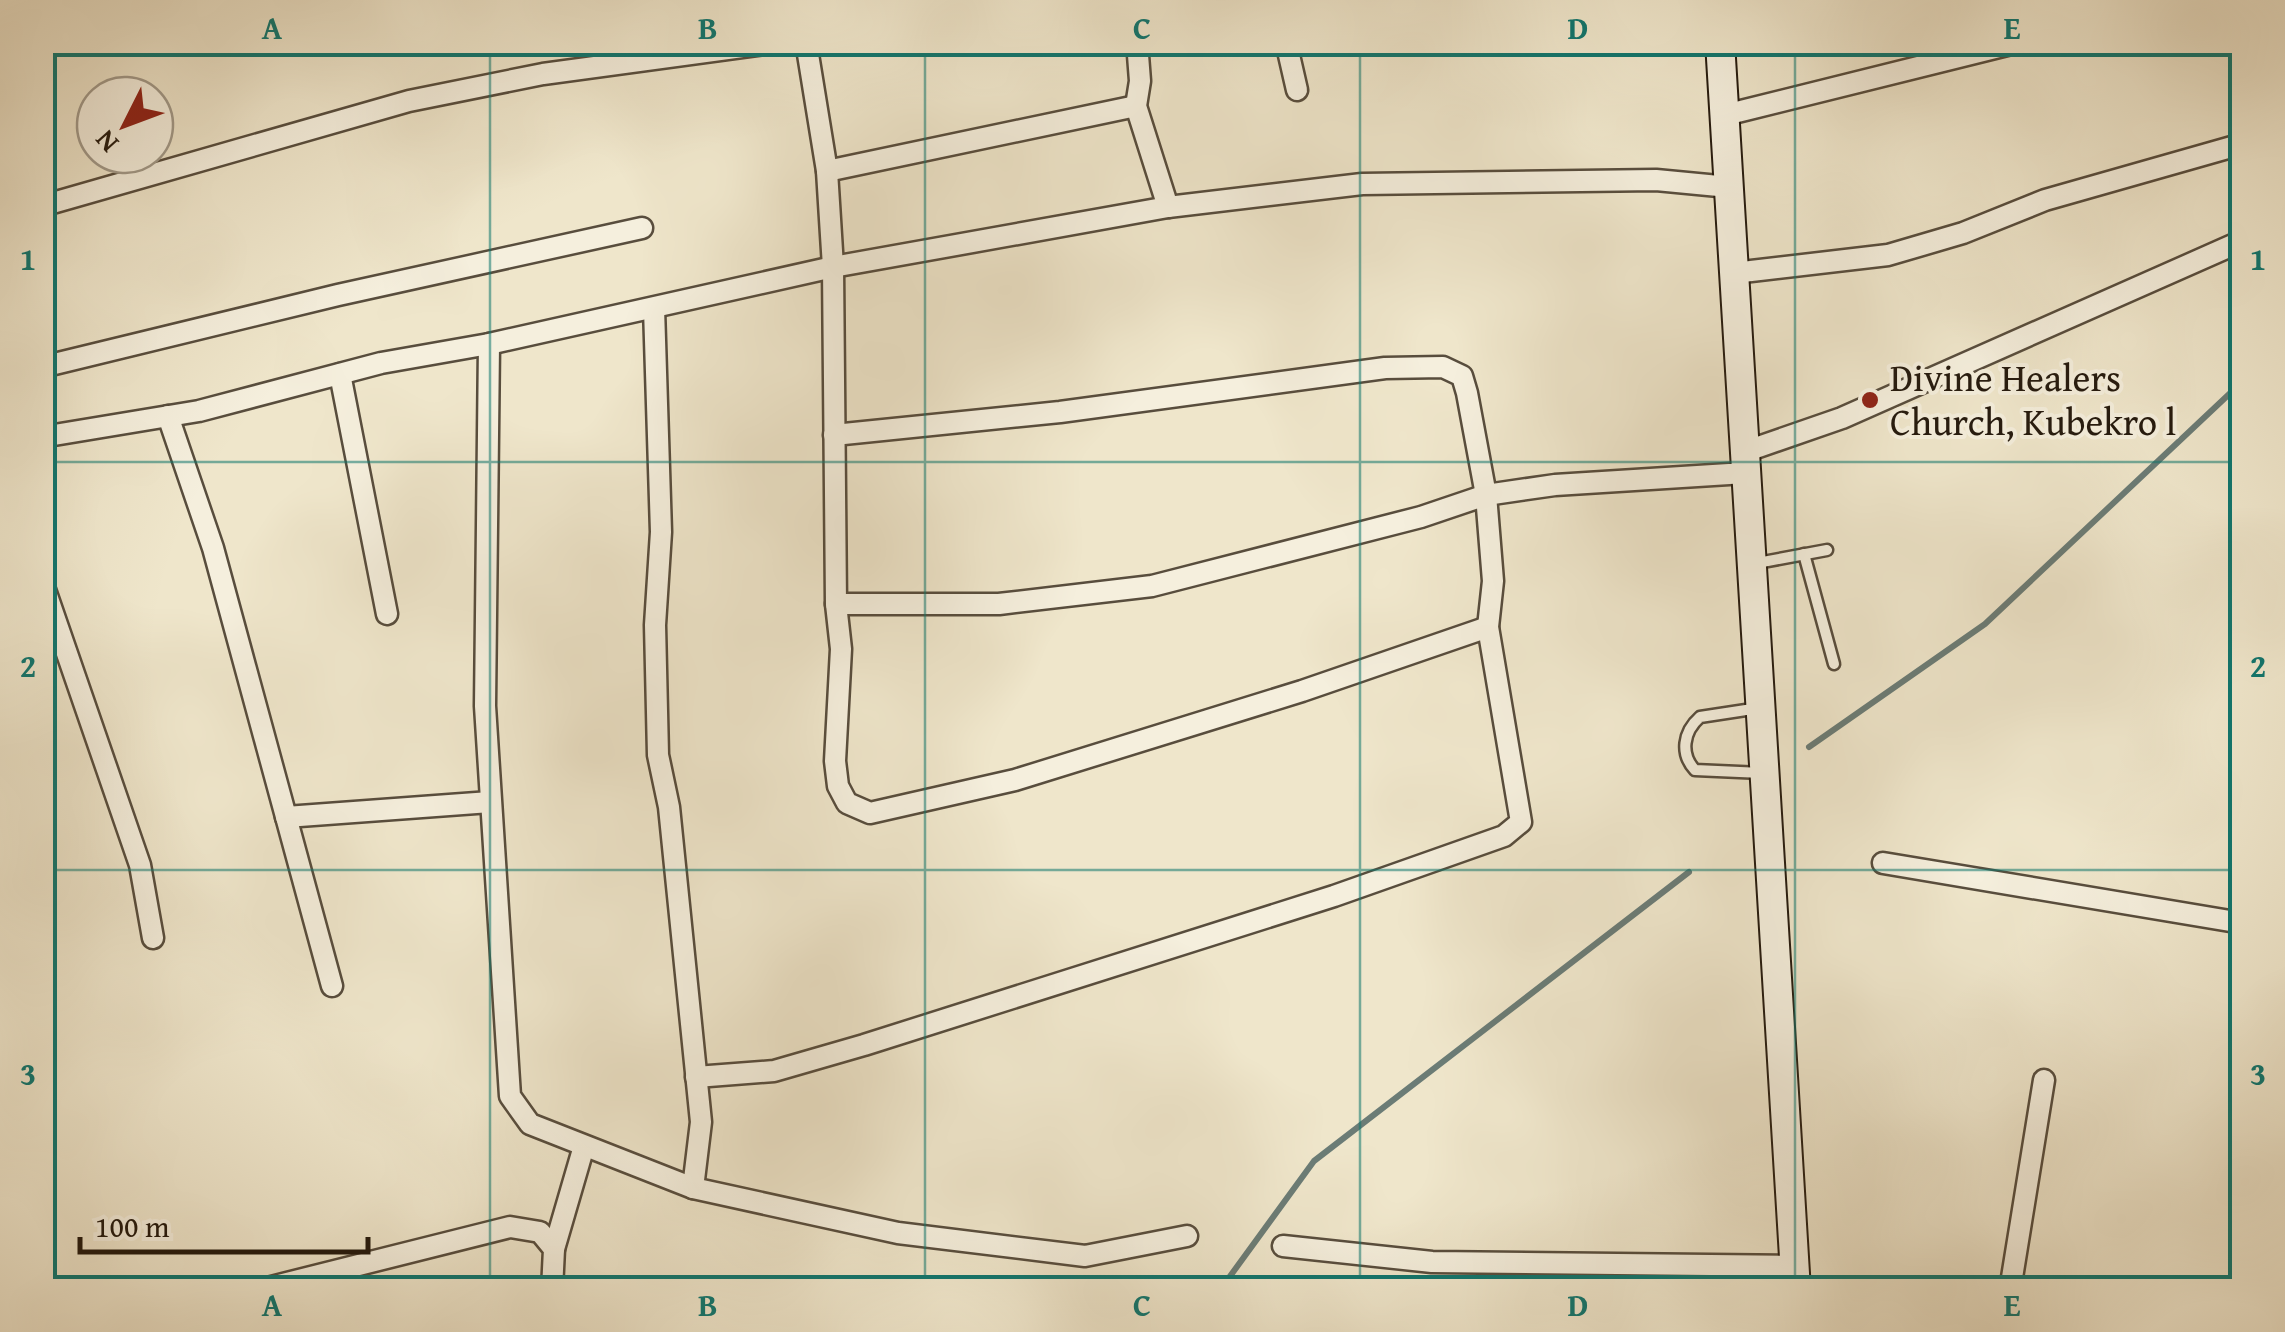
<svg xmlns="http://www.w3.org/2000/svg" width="2285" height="1332" viewBox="0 0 2285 1332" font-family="'Gentium Book Plus',serif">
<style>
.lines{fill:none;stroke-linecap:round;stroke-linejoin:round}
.stream{stroke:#6b7c76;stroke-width:6}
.service-casing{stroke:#584d3d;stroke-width:15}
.minor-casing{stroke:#584d3d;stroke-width:25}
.secondary-casing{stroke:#251a0e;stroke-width:32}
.service{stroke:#f5efdd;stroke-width:10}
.minor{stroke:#f5efdd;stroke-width:20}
.secondary{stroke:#f5efdd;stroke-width:28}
.grid{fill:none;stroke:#0f766e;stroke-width:2.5;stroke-opacity:0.55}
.poi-dot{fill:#8f2418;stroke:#f5efdd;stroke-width:4}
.labels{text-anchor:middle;stroke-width:8;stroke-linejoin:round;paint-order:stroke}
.poi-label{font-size:38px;fill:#251a0e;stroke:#f5efdd;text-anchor:start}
.neatline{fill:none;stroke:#0f766e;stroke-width:4}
.grid-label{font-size:32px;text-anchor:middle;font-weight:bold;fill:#0f766e}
</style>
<rect width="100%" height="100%" fill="#efe6cb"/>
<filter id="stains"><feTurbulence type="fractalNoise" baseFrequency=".002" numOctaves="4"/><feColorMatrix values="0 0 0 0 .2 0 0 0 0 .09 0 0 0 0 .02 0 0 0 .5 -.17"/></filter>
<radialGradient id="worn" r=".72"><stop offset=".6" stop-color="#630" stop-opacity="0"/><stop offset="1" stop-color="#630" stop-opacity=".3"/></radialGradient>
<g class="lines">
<g class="stream">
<path d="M1809 747 1985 624 2242 382"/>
<path d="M1220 1290 1314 1161 1689 872"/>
</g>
<g class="service-casing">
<g id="service">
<path d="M1804 554 1834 664"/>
<path d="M1752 564 1827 550"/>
<path d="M1759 708 1700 717C1683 732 1680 754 1695 770L1762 773"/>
</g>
</g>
<g class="minor-casing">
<g id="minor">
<path d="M806 42 827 171 833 267 836 604 841 649 835 761 838 786 847 803 870 813 1015 780 1302 691 1488 627"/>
<path d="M1137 42 1140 81 1136 106 1168 207"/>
<path d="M1286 42 1297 90"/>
<path d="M1725 115 2019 42"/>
<path d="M827 171 1136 106"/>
<path d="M42 206 409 101 543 74 780 42"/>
<path d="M1734 273 1888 255 1963 233 2045 200 2242 144"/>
<path d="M654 308 661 532 655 625 658 755 669 807 701 1122 693 1188"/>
<path d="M489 344 485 706 510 1096 530 1124 693 1188 898 1233 1085 1256 1187 1236"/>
<path d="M42 367 338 295 642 228"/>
<path d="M340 374 387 614"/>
<path d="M168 416 213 548 332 986"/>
<path d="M42 437 199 411 381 363 489 344 833 267 1168 207 1362 184 1656 180 1729 187"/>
<path d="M1744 452 1842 418 2242 241"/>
<path d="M42 581 140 865 153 938"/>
<path d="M836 604H999L1152 586 1421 517 1486 495 1555 485 1745 473"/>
<path d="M286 817 490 802"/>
<path d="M1883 863 2242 923"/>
<path d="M696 1077 774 1071 864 1045 1334 896 1504 836 1521 822 1488 627 1493 581 1486 495 1467 393 1462 376 1443 367 1385 368 1060 412 834 435"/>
<path d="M1283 1246 1432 1262 1794 1266"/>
<path d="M554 1249 584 1146"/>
<path d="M259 1290 510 1227 540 1232 554 1249 552 1290"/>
<path d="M2010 1290 2044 1080"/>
</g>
</g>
<g class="secondary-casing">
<path id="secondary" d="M1720 42 1796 1290"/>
</g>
<use href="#service" class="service"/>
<use href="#minor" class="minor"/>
<use href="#secondary" class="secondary"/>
</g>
<path class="grid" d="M490 42V1290M925 42V1290M1360 42V1290M1795 42V1290M42 462H2242M42 870H2242"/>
<circle class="poi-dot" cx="1870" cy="400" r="10"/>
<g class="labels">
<g class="poi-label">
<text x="1890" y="391">Divine Healers<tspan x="1890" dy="44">Church, Kubekro l</tspan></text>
</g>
</g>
<rect width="2285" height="1332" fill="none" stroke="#efe6cb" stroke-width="110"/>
<g transform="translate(125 125) rotate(228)"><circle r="48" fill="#f5efdd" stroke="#a29a8a" stroke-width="2.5"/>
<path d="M0-8L18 38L0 25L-18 38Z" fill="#8f2418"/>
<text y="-15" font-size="28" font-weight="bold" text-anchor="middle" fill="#251a0e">N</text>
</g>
<path d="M80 1237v15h288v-15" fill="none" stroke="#251a0e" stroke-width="5"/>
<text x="95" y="1237" font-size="30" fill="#251a0e" stroke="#f5efdd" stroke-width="8" paint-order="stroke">100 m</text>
<rect x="55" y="55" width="2175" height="1222" class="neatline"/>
<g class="grid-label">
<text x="272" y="39">A</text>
<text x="708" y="39">B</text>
<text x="1142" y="39">C</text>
<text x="1578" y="39">D</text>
<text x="2012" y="39">E</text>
<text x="28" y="270">1</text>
<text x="2258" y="270">1</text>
<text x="28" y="677">2</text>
<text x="2258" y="677">2</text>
<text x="28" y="1085">3</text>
<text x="2258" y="1085">3</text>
<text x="272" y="1316">A</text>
<text x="708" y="1316">B</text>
<text x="1142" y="1316">C</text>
<text x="1578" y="1316">D</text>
<text x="2012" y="1316">E</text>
</g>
<rect width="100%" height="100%" filter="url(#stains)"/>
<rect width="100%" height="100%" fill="url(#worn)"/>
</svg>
